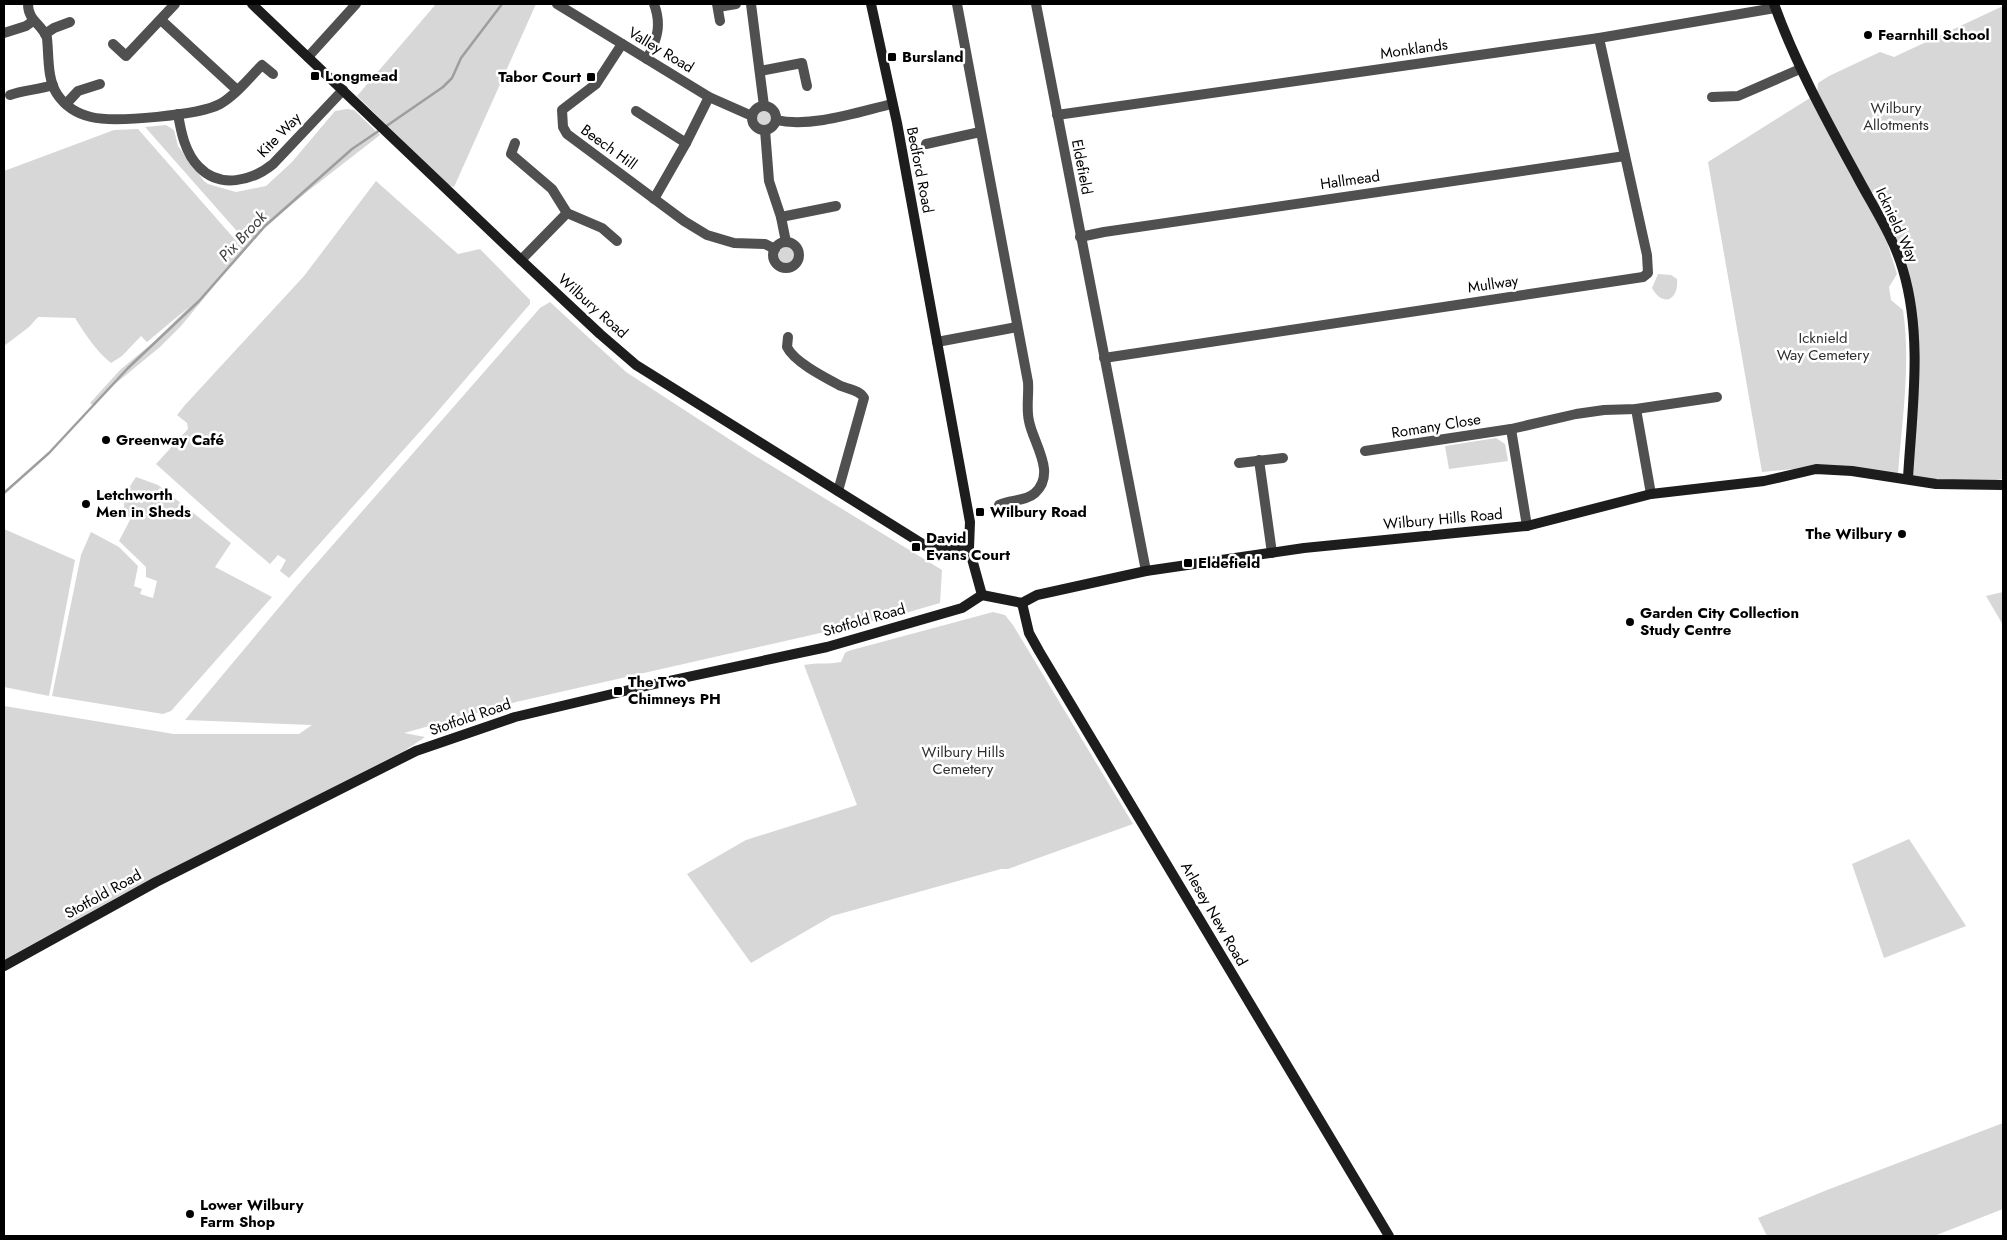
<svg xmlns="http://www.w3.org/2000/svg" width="2007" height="1240" viewBox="0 0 2007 1240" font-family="Jost,sans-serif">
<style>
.green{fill:#d7d7d7}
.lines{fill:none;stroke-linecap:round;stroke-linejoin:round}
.stream{stroke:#9e9e9e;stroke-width:2.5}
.street{stroke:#505050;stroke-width:10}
.secondary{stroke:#1d1d1d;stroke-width:10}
.poi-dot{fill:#000;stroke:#fff;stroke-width:2}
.labels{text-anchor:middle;stroke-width:5;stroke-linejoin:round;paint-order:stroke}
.poi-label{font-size:15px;font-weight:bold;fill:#000;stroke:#fff;text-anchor:start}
.street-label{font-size:15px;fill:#000;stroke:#fff}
.park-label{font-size:15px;fill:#2e2e2e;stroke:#fff}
.water-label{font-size:16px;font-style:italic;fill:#3f3f3f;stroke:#fff}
</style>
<rect width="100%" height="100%" fill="#fff"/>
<g class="green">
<path d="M436 4H536L454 187 448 185 357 96Z"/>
<path d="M2003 6V479C1971 484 1941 483 1910 476V289L1872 200 1880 198 1876 191 1869 194 1817 95 1818 83 1829 76 1880 52 1894 57Z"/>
<path d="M1810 98 1885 236 1897 274 1889 287 1891 300 1903 310C1911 364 1902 420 1898 474L1816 467 1762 472 1708 162Z"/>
<path d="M347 109 354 110 380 135 308 191 263 229 243 251 181 326 160 347 115 384 94 406 90 403 120 370 156 340 189 307 147 342 141 336 122 356 111 363C96 351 85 334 75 318L38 317 29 327 4 346V171L114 130 138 129 238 243 226 262 243 238 145 127 166 125 174 130 178 146 204 181 208 184 236 192 266 186 292 162 335 111Z"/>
<circle cx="764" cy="118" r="8"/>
<path d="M376 181 458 254 480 249 530 300V304L432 418 289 578 280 571 286 560 278 555 270 564 224 525 156 464 188 429 187 423 177 415 185 405 304 276Z"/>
<circle cx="786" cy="255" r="10"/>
<path d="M1658 274 1671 275 1677 279C1679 300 1663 308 1652 288Z"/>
<path d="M550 302 626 372 749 452 942 570 940 603 895 616 516 702 404 733 425 737 404 751 123 894 4 960V706L174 734H299L312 725 185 720 296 587 540 308Z"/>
<path d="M1496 438 1505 444 1508 461 1449 469 1445 446Z"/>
<path d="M136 477 158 485 231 543 215 567 272 597 171 711 163 714 52 696 81 555 91 532 119 547 138 566 134 586 142 589 140 594 153 598 157 581 146 577V567L119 541 131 518 124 514C123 498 127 490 136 477Z"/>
<path d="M4 529 75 560 49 696 4 687Z"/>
<path d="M2003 592V625L1986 596Z"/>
<path d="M993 612 1005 615 1013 625 1133 824 1008 869H1001L832 916 751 963 687 874 746 840 857 805 804 665C818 662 827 665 841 662L845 653 848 651Z"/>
<path d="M1909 839 1966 926 1884 958 1852 864Z"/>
<path d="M2003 1123V1209L1934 1236H1767L1758 1218 1827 1190Z"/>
</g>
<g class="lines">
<g class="stream">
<path d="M385 127 443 87 452 78 461 58 502 4"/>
<path d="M4 493 49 453 128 368 199 301 265 226 352 149 380 130"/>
</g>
<g class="street">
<path d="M28 4C28 21 42 24 47 38 49 57 47 78 57 94 65 106 78 114 91 117 115 123 200 115 220 104 236 95 249 78 262 65L273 74"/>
<path d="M557 4 709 97 752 116"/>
<path d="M717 4 720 21"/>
<path d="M751 4 764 106"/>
<path d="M957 4 1028 382C1029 395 1026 408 1029 421 1033 443 1057 473 1035 493 1025 502 1010 499 999 505"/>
<path d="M1036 4 1146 571"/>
<path d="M718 7 736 4"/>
<path d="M161 20 237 90"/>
<path d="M4 33 26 26 33 21"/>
<path d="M45 34 54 28 70 22"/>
<path d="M113 44 126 56 175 4"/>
<path d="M622 44 596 84 562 110 563 127 567 134 684 221 707 235 734 243 765 244 775 249"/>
<path d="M308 57 356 4"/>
<path d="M647 59C657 40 662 25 654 4"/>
<path d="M760 71 802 63 807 86"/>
<path d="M10 95C24 90 38 90 53 85"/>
<path d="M1712 97 1738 96 1800 69"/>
<path d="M66 104 78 91 100 84"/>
<circle cx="764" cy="118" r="12"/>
<path d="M636 111 686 143"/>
<path d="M178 114C181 132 185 153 199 167 220 189 252 181 273 164L343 90"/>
<path d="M1057 115 1599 38 1775 8"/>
<path d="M776 120C811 128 858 112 892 104"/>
<path d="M765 130 769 181 781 217 786 242"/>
<path d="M515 143 511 154 552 189 567 213 602 228 617 241"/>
<path d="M926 144 980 132"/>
<path d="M654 199 686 143 709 97"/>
<path d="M781 217 836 206"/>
<path d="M1080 237 1104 232 1625 156"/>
<circle cx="786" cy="255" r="13"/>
<path d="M521 260 567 213"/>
<path d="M788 337 787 347C794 362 826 378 841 386 848 389 860 390 864 398L838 491"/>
<path d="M937 342 1017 327"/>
<path d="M1104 358 1643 277 1648 273 1647 255 1599 38"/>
<path d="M1636 409 1651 494"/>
<path d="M1511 429 1527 526"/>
<path d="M1365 451 1511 429 1576 414 1604 410 1636 409 1717 397"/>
<path d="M1259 460 1272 553"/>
<path d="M1239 463 1283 458"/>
</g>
<g class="secondary">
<path d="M252 4 521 260 600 334 636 365 929 548 950 550 969 548"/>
<path d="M871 4 897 123 970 522 969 548 982 595"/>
<path d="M1774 4C1796 65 1827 121 1858 178 1874 208 1894 238 1903 270 1923 337 1912 410 1908 478"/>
<path d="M982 595 1022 603 1037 595 1146 571 1304 548 1527 526 1651 494 1764 481 1816 469 1852 471 1936 484 2003 485"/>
<path d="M1022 603 1029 633 1039 651 1389 1236"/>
<path d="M4 966 156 882 416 751 515 717 650 685 827 647 962 608 982 595"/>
</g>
</g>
<g class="poi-dot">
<circle cx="1868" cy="35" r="5"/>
<rect x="887" y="52" width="10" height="10" rx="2.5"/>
<rect x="310" y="71" width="10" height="10" rx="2.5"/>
<rect x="586" y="72" width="10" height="10" rx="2.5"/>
<circle cx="106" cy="440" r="5"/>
<circle cx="86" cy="504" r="5"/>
<rect x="975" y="507" width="10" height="10" rx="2.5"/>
<circle cx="1902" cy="534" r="5"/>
<rect x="911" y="542" width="10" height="10" rx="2.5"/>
<rect x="1183" y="558" width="10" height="10" rx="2.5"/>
<circle cx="1630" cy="622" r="5"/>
<rect x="613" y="686" width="10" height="10" rx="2.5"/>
<circle cx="190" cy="1214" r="5"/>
</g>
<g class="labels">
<g class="poi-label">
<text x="1878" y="40">Fearnhill School</text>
<text x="902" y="62">Bursland</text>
<text x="325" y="81">Longmead</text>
<text x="581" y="82" text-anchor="end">Tabor Court</text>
<text x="116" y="445">Greenway Café</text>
<text x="96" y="500">Letchworth<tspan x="96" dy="17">Men in Sheds</tspan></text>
<text x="990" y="517">Wilbury Road</text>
<text x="1892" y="539" text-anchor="end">The Wilbury</text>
<text x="926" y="543">David<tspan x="926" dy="17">Evans Court</tspan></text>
<text x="1198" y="568">Eldefield</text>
<text x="1640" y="618">Garden City Collection<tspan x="1640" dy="17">Study Centre</tspan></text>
<text x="628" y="687">The Two<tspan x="628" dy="17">Chimneys PH</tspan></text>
<text x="200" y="1210">Lower Wilbury<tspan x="200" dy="17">Farm Shop</tspan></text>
</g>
<g class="street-label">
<text transform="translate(1414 49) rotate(-8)" y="5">Monklands</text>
<text transform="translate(661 50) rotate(31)" y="5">Valley Road</text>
<text transform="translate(279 135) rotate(-46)" y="5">Kite Way</text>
<text transform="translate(609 147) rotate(36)" y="5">Beech Hill</text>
<text transform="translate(1082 167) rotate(79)" y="5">Eldefield</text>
<text transform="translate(920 170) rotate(79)" y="5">Bedford Road</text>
<text transform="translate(1350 180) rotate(-8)" y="5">Hallmead</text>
<text transform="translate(1897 225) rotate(65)" y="5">Icknield Way</text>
<text transform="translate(1493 284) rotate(-8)" y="5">Mullway</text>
<text transform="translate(593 306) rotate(42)" y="5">Wilbury Road</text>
<text transform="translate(1436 426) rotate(-9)" y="5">Romany Close</text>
<text transform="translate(1443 519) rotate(-5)" y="5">Wilbury Hills Road</text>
<text transform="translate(864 620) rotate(-16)" y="5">Stotfold Road</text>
<text transform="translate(470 717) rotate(-19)" y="5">Stotfold Road</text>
<text transform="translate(103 894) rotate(-29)" y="5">Stotfold Road</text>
<text transform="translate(1214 914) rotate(60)" y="5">Arlesey New Road</text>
</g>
<g class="park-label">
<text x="1896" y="113">Wilbury<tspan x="1896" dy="17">Allotments</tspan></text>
<text x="1823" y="343">Icknield<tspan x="1823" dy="17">Way Cemetery</tspan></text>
<text x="963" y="757">Wilbury Hills<tspan x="963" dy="17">Cemetery</tspan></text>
</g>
<g class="water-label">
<text transform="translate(242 236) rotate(-47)" y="6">Pix Brook</text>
</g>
</g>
<rect width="2007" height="1240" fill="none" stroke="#000000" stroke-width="10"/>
</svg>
